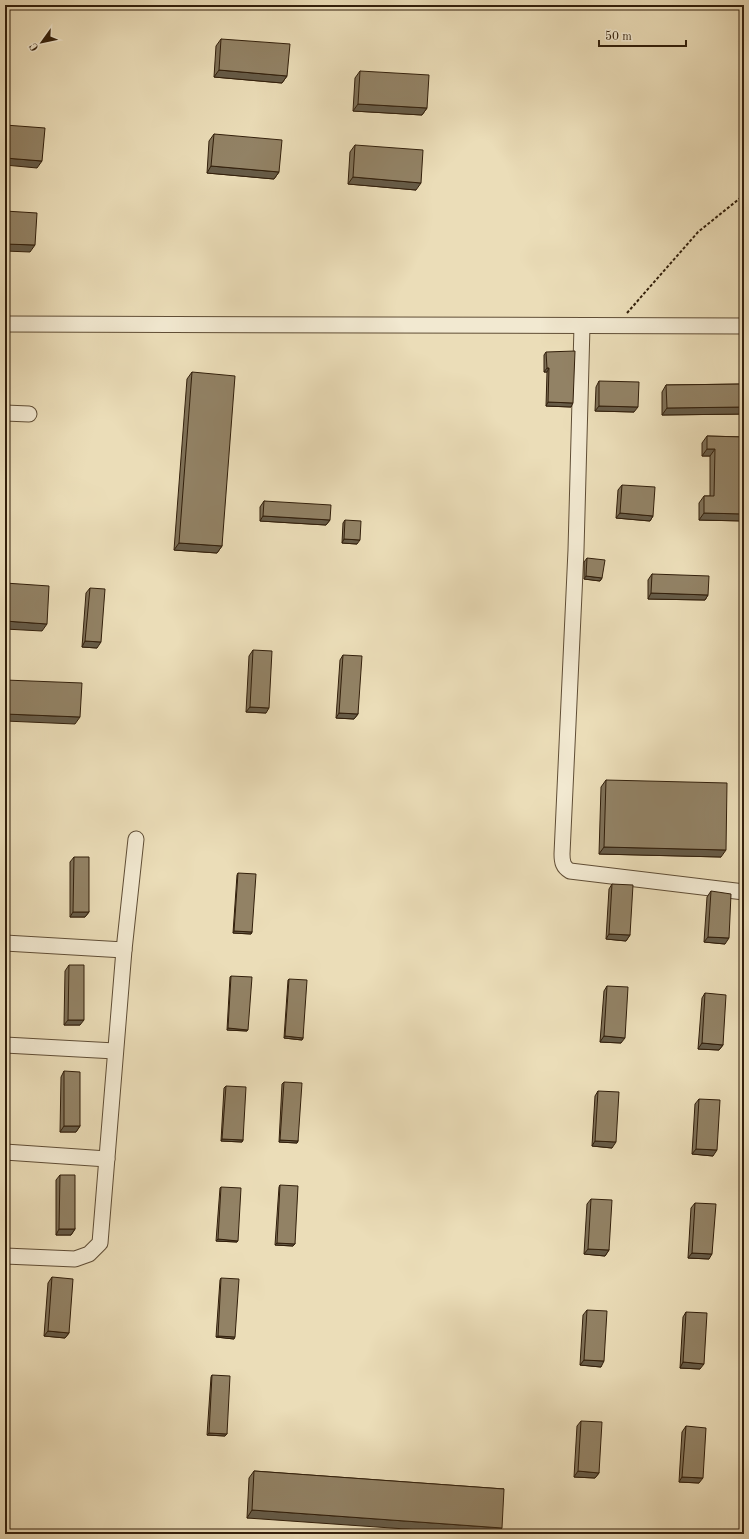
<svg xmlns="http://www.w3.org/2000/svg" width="749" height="1539" viewBox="0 0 749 1539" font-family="'Old Standard TT',serif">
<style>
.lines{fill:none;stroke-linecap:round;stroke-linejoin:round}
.minor-casing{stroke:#604e36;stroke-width:17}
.path{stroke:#321f0b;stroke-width:2;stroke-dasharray:3 2;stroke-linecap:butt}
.minor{stroke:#f2e9d1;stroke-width:15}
.wall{fill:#7e7057;stroke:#321f0b}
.shaded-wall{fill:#665b47;stroke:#321f0b}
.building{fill:#928265;stroke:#321f0b}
</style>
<rect width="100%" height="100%" fill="#ebddb8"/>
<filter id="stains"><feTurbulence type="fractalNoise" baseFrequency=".005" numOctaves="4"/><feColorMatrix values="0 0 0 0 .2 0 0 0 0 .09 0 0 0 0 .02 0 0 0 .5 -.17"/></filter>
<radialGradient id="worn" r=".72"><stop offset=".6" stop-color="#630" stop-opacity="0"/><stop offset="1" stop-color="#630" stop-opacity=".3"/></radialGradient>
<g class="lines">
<g class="minor-casing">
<g id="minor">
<path d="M5 324 744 326"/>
<path d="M582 326 576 550 562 854C562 862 563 867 570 871L744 892"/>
<path d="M5 413 29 414"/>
<path d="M5 943 124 950"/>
<path d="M5 1045 115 1051"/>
<path d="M5 1152 107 1159"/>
<path d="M5 1256 75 1259 89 1254 100 1243 124 950 136 839"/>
</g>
</g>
<path class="path" d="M627 313 698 232 744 195"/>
<use href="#minor" class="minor"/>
</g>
<g class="wall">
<path d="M221 39 287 76 282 83 214 77 216 46Z"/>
<path d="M360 71 427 108 422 115 353 111 355 78Z"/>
<path d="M214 134 279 172 274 179 207 173 209 141Z"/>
<path d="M355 145 416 190 348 184 350 152Z"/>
<path d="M546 352 571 407 546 406 547 372H544V355Z"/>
<path d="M192 372 222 546 217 553 174 550 187 379Z"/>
<path d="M599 381 634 412 595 411 596 387Z"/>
<path d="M744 384V414L662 415V392L666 385Z"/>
<path d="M707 436 744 437V521L699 520V503L704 496H710V456H702V443Z"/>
<path d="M622 485 653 516 650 521 616 518 618 490Z"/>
<path d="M264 501 330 520 326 525 260 521V507Z"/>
<path d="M345 520 357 544 342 543 343 523Z"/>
<path d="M587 558 602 578 600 581 584 579V562Z"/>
<path d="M652 574 708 595 705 600 648 599V580Z"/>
<path d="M90 588 97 648 82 647 86 593Z"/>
<path d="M253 650 266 713 246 712 249 656Z"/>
<path d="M343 655 358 714 354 719 336 718 340 660Z"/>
<path d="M606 780 721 857 599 854 601 787Z"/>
<path d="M74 857 89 912 85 917H70V862Z"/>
<path d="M238 873 252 932 251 934 233 933 237 875Z"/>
<path d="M612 884 630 935 626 941 606 939 609 889Z"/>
<path d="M711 891 725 944 704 942 707 897Z"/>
<path d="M69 965 80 1025H64L65 971Z"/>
<path d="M231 976 247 1031 227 1030 230 977Z"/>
<path d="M289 979 303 1038 302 1040 284 1038 288 980Z"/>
<path d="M607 986 621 1043 600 1042 604 991Z"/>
<path d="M705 993 723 1045 719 1050 698 1049 702 998Z"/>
<path d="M64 1071 80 1126 76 1132H60L61 1077Z"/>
<path d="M284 1082 298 1141 297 1143 279 1142 282 1084Z"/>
<path d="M226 1086 243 1140 242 1142 221 1141 224 1088Z"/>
<path d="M598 1091 612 1148 592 1146 595 1096Z"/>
<path d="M699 1099 713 1156 692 1154 695 1104Z"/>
<path d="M60 1175 75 1229 71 1235H56V1180Z"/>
<path d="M280 1185 295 1244 293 1246 275 1245 279 1187Z"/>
<path d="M221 1187 237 1242 216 1241 220 1188Z"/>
<path d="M591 1199 609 1250 605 1256 584 1254 587 1204Z"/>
<path d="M695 1203 709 1259 688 1258 691 1208Z"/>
<path d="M744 1211V1262L741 1261Z"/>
<path d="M52 1277 69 1333 65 1338 44 1336 48 1283Z"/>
<path d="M221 1278 234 1339 216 1337 220 1280Z"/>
<path d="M587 1310 601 1367 580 1365 583 1315Z"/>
<path d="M686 1312 700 1369 680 1368 683 1317Z"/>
<path d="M212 1375 227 1434 225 1436 207 1435 211 1377Z"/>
<path d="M581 1421 599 1473 595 1478 574 1477 577 1426Z"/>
<path d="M686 1426 699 1483 679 1482 682 1432Z"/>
<path d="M254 1471 504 1489 247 1518 249 1478Z"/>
</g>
<g class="shaded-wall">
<path d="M219 70 287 76 282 83 214 77Z"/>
<path d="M358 104 427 108 422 115 353 111Z"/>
<path d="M5 158 42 161 37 168 5 165Z"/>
<path d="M211 166 279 172 274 179 207 173Z"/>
<path d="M353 177 421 183 416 190 348 184Z"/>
<path d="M5 244 35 245 30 252 5 251Z"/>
<path d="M547 368H549L547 372H544Z"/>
<path d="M548 402 573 403 571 407 546 406Z"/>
<path d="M599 406 638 407 634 412 595 411Z"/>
<path d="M744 407V414L662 415 667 408Z"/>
<path d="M707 449H715L710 456H702Z"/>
<path d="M620 513 653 516 650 521 616 518Z"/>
<path d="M704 513 744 514V521L699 520Z"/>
<path d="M263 516 330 520 326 525 260 521Z"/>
<path d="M344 539 360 540 357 544 342 543Z"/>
<path d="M179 543 222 546 217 553 174 550Z"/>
<path d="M586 576 602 578 600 581 584 579Z"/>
<path d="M651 593 708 595 705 600 648 599Z"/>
<path d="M5 621 47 624 42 631 5 629Z"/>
<path d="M85 641 101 642 97 648 82 647Z"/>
<path d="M250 707 269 708 266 713 246 712Z"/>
<path d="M339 713 358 714 354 719 336 718Z"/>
<path d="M5 714 80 717 75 724 5 721Z"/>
<path d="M604 847 726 850 721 857 599 854Z"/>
<path d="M73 912H89L85 917H70Z"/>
<path d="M234 931 252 932 251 934 233 933Z"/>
<path d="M609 934 630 935 626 941 606 939Z"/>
<path d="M708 937 729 938 725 944 704 942Z"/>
<path d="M68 1020H84L80 1025H64Z"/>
<path d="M228 1028 248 1030 247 1031 227 1030Z"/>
<path d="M285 1036 303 1038 302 1040 284 1038Z"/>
<path d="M604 1036 625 1038 621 1043 600 1042Z"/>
<path d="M702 1043 723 1045 719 1050 698 1049Z"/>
<path d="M64 1126H80L76 1132H60Z"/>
<path d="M222 1139 243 1140 242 1142 221 1141Z"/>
<path d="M280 1140 298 1141 297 1143 279 1142Z"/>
<path d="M595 1141 616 1142 612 1148 592 1146Z"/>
<path d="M696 1149 717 1150 713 1156 692 1154Z"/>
<path d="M59 1229H75L71 1235H56Z"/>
<path d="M218 1239 238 1241 237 1242 216 1241Z"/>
<path d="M277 1243 295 1244 293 1246 275 1245Z"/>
<path d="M588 1249 609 1250 605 1256 584 1254Z"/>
<path d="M692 1253 712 1254 709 1259 688 1258Z"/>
<path d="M744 1257V1262L741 1261Z"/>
<path d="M48 1331 69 1333 65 1338 44 1336Z"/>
<path d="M218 1336 235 1337 234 1339 216 1337Z"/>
<path d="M584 1360 604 1361 601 1367 580 1365Z"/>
<path d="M683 1362 704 1364 700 1369 680 1368Z"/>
<path d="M209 1433 227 1434 225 1436 207 1435Z"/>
<path d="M578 1471 599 1473 595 1478 574 1477Z"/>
<path d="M682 1477 703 1478 699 1483 679 1482Z"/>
<path d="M252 1510 502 1528 498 1534H478L247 1518Z"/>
</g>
<g class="building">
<path d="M221 39 290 44 287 76 219 70Z"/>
<path d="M360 71 429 75 427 108 358 104Z"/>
<path d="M5 125 45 128 42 161 5 158Z"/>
<path d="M214 134 282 140 279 172 211 166Z"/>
<path d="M355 145 423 150 421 183 353 177Z"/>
<path d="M5 211 37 213 35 245 5 244Z"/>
<path d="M575 351 573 403 548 402 549 368H547L546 352Z"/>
<path d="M192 372 235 376 222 546 179 543Z"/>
<path d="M599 381 639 382 638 407 599 406Z"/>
<path d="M744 384V407L667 408 666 385Z"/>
<path d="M707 436 744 437V514L704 513V496H714L715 449H707Z"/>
<path d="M622 485 655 487 653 516 620 513Z"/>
<path d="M264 501 331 505 330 520 263 516Z"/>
<path d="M345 520 361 521 360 540 344 539Z"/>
<path d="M587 558 605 560 602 578 586 576Z"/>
<path d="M652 574 709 576 708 595 651 593Z"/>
<path d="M5 583 49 586 47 624 5 621Z"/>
<path d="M90 588 105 589 101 642 85 641Z"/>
<path d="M253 650 272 651 269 708 250 707Z"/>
<path d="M343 655 362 656 358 714 339 713Z"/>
<path d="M5 680 82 683 80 717 5 714Z"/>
<path d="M606 780 727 783 726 850 604 847Z"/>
<path d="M74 857H89V912H73Z"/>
<path d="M238 873 256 874 252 932 234 931Z"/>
<path d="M612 884 633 885 630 935 609 934Z"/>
<path d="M711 891 731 894 729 938 708 937Z"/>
<path d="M69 965H84V1020H68Z"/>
<path d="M231 976 252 977 248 1030 228 1028Z"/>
<path d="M289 979 307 980 303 1038 285 1036Z"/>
<path d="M607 986 628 987 625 1038 604 1036Z"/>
<path d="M705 993 726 995 723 1045 702 1043Z"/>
<path d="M64 1071 80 1072V1126H64Z"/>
<path d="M284 1082 302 1083 298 1141 280 1140Z"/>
<path d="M226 1086 246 1087 243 1140 222 1139Z"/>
<path d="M598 1091 619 1092 616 1142 595 1141Z"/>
<path d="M699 1099 720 1100 717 1150 696 1149Z"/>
<path d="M60 1175H75V1229H59Z"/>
<path d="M280 1185 298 1186 295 1244 277 1243Z"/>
<path d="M221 1187 241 1188 238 1241 218 1239Z"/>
<path d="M591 1199 612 1200 609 1250 588 1249Z"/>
<path d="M695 1203 716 1204 712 1254 692 1253Z"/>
<path d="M52 1277 73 1279 69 1333 48 1331Z"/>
<path d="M221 1278 239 1279 235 1337 218 1336Z"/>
<path d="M587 1310 607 1311 604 1361 584 1360Z"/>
<path d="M686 1312 707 1313 704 1364 683 1362Z"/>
<path d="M212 1375 230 1376 227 1434 209 1433Z"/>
<path d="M581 1421 602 1422 599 1473 578 1471Z"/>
<path d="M686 1426 706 1428 703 1478 682 1477Z"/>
<path d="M254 1471 504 1489 502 1528 252 1510Z"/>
</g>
<rect width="749" height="1539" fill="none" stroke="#ebddb8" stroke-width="20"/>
<rect x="6" y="6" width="737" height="1527" fill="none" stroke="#321f0b" stroke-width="2"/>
<rect x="10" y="10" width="729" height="1519" fill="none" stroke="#321f0b"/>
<g transform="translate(42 42) rotate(237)" stroke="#f2e9d1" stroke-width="3" paint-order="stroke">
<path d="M0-3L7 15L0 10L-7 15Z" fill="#321f0b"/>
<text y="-6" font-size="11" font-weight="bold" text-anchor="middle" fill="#321f0b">С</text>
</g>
<path d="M599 40v6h87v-6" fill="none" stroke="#321f0b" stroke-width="2"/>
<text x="605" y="40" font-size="12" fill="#321f0b" stroke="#f2e9d1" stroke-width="3" paint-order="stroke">50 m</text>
<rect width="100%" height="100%" filter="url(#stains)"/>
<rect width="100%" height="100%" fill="url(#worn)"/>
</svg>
